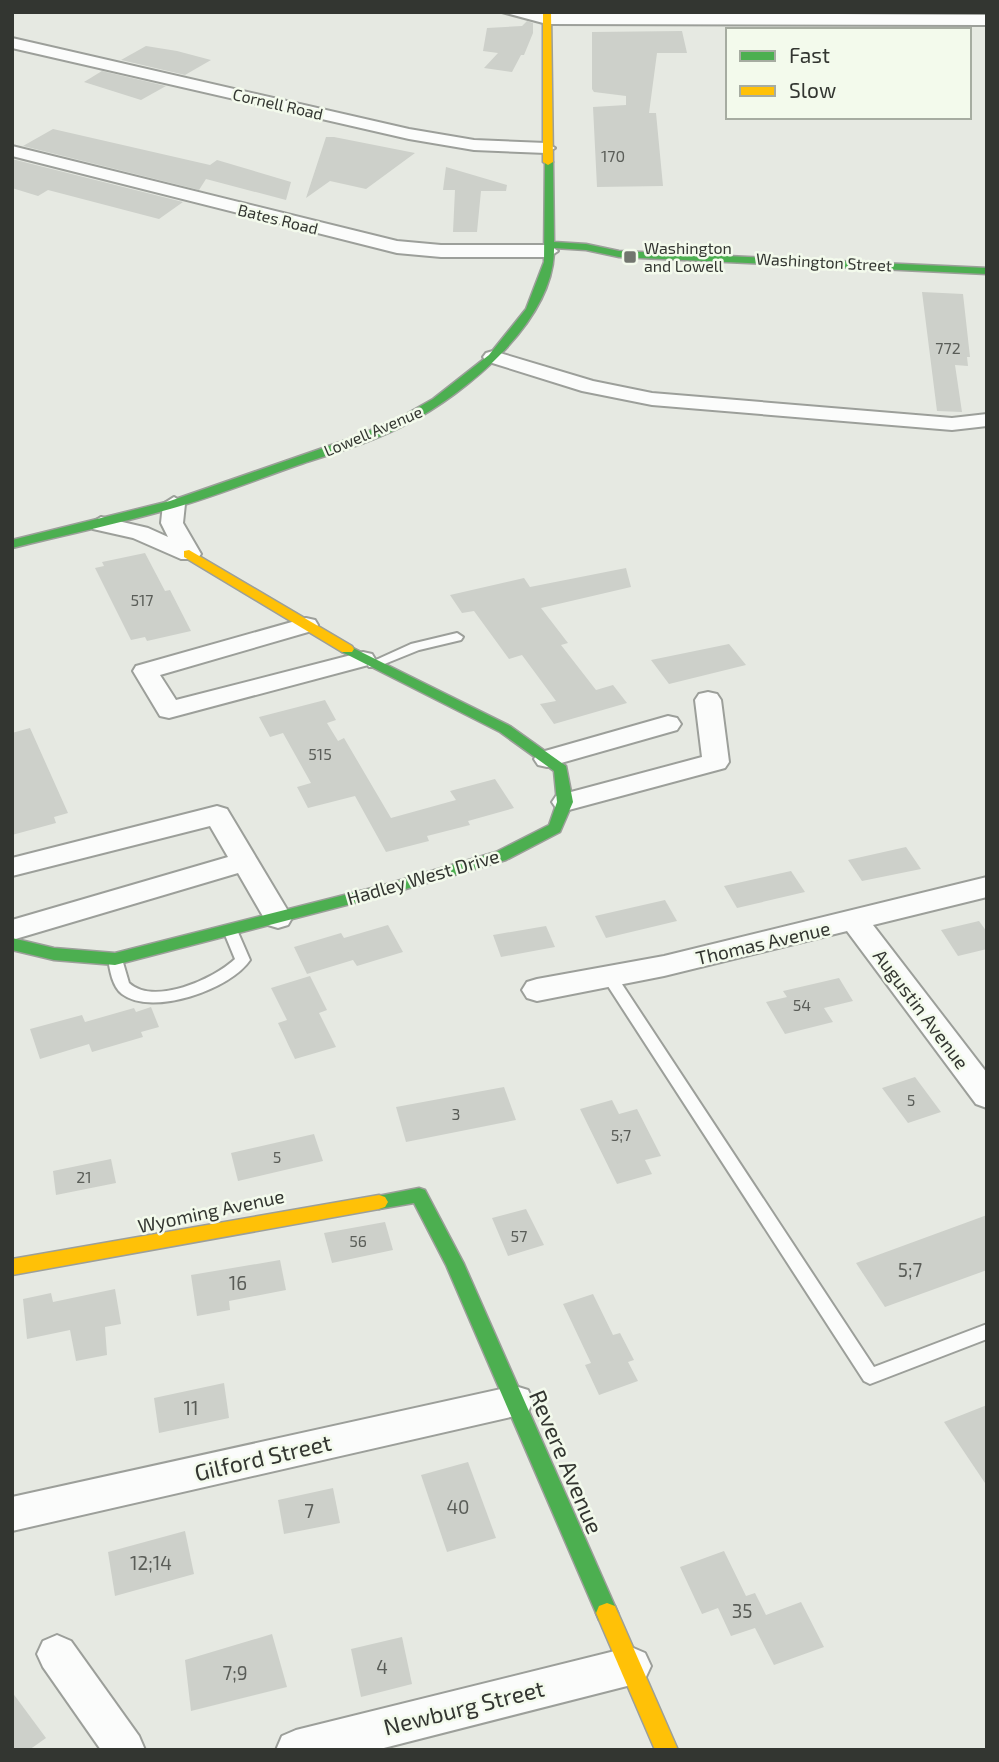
<svg xmlns="http://www.w3.org/2000/svg" width="999" height="1762" viewBox="0 0 999 1762" font-family="'Exo 2',sans-serif">
<style>
.building{fill:#cdd0ca}
.lines{fill:none;stroke-linecap:round;stroke-linejoin:round}
.lane-casing{stroke:#9c9f9a;stroke-width:4}
.street-casing{stroke:#9c9f9a;stroke-width:4}
.fast-casing{stroke:#9c9f9a;stroke-width:3}
.slow-casing{stroke:#9c9f9a;stroke-width:3}
.lane{fill:#fbfcfb;fill-rule:evenodd}
.street{fill:#fbfcfb;fill-rule:evenodd}
.fast{fill:#4caf50;fill-rule:evenodd}
.slow{fill:#ffc107;fill-rule:evenodd}
.poi-dot{fill:#72756f;stroke:#f3faec;stroke-width:2.5}
.labels{text-anchor:middle;stroke-width:5;stroke-linejoin:round;paint-order:stroke}
.far-street-label{font-size:16px;fill:#333631;stroke:#f3faec}
.number-label{font-size:16px;fill:#5a5d58}
.far-poi-label{font-size:16px;fill:#333631;stroke:#f3faec;text-anchor:start}
.street-label{font-size:19px;fill:#333631;stroke:#f3faec}
.near-number-label{font-size:19px;fill:#5a5d58}
.near-street-label{font-size:23px;fill:#333631;stroke:#f3faec}
</style>
<rect width="100%" height="100%" fill="#e6e9e2"/>
<g class="building">
<path d="M527 21 533 23V33L524 55H521L512 72 484 68 498 53 483 51 487 28 522 26Z"/>
<path d="M682 31 687 53H657L649 113H656L663 186 597 187 593 107 626 105V96L594 92 592 89V32Z"/>
<path d="M146 46 177 51 211 60 185 75 121 60Z"/>
<path d="M102 71 166 86 141 100 84 82Z"/>
<path d="M53 129 210 165 217 160 291 182 286 200 206 179 199 190 23 146Z"/>
<path d="M326 137H334L415 153 366 189 330 181 306 198Z"/>
<path d="M12 159 183 202 159 219 48 190 38 196 12 188Z"/>
<path d="M446 167 507 185 506 191H481L477 232H453L455 190H443Z"/>
<path d="M922 292 963 294 970 357H967L968 366 955 365 962 412 937 411Z"/>
<path d="M145 553 165 591 170 590 191 631 147 641 145 637 131 640 95 568 104 566 102 562Z"/>
<path d="M626 568 631 587 541 608 568 643 561 645 596 690 613 685 627 703 554 724 540 704 556 701 522 655 509 659 474 611 462 613 450 595 524 578 530 587Z"/>
<path d="M729 644 746 665 669 684 651 660Z"/>
<path d="M325 700 336 720 327 723 338 741 344 738 391 818 456 800 450 791 495 779 514 808 468 821 470 825 427 836 429 841 386 852 355 796 308 808 297 787 311 783 283 733 270 737 259 717Z"/>
<path d="M30 728 68 813 54 817 56 823 12 835V733Z"/>
<path d="M906 847 921 869 862 881 848 860Z"/>
<path d="M791 871 805 892 737 908 724 886Z"/>
<path d="M665 900 677 921 606 938 595 916Z"/>
<path d="M979 921 987 932V949L958 956 941 930Z"/>
<path d="M388 925 403 952 357 966 353 960 307 974 294 947 341 933 344 938Z"/>
<path d="M546 926 555 947 501 957 493 935Z"/>
<path d="M310 976 327 1010 319 1013 336 1047 295 1059 278 1023 287 1020 271 988Z"/>
<path d="M839 978 853 1001 824 1008 833 1022 785 1034 766 1002 787 997 783 991Z"/>
<path d="M151 1007 159 1027 141 1032 143 1037 92 1052 89 1044 40 1059 30 1029 82 1015 85 1022 134 1008 136 1012Z"/>
<path d="M915 1077 941 1112 908 1123 882 1088Z"/>
<path d="M504 1087 516 1120 406 1142 396 1107Z"/>
<path d="M612 1100 619 1114 637 1109 661 1156 645 1160 652 1174 617 1184 580 1109Z"/>
<path d="M314 1134 323 1161 238 1181 231 1153Z"/>
<path d="M111 1159 116 1183 56 1195 53 1171Z"/>
<path d="M526 1209 544 1245 508 1256 492 1218Z"/>
<path d="M987 1215V1270L885 1307 856 1263Z"/>
<path d="M385 1222 393 1250 332 1263 324 1233Z"/>
<path d="M280 1260 286 1290 229 1301 230 1310 197 1316 191 1275Z"/>
<path d="M115 1289 121 1324 105 1327 107 1355 76 1361 70 1330 27 1339 23 1299 51 1293 53 1302Z"/>
<path d="M593 1294 613 1335 620 1333 634 1360 628 1362 638 1381 599 1395 585 1365 591 1363 563 1304Z"/>
<path d="M224 1383 229 1418 159 1433 154 1398Z"/>
<path d="M987 1405V1486L944 1422Z"/>
<path d="M468 1462 496 1538 447 1552 421 1475Z"/>
<path d="M333 1488 340 1523 284 1534 278 1500Z"/>
<path d="M185 1531 194 1574 115 1596 108 1552Z"/>
<path d="M724 1551 746 1596 755 1593 766 1615 801 1602 824 1647 774 1665 755 1628 731 1636 718 1608 702 1614 680 1567Z"/>
<path d="M272 1634 287 1687 191 1711 185 1660Z"/>
<path d="M402 1637 412 1684 361 1697 351 1649Z"/>
<path d="M12 1692 46 1738 29 1750H12Z"/>
</g>
<g class="lines">
<g class="lane-casing">
<g id="lane">
<path d="M457 633 463 637 461 640 419 650 377 667H369L367 664 411 644Z"/>
<path d="M230 925 237 930 250 960C231 989 152 1017 122 994 112 986 110 970 108 959L115 954 122 959 129 983C154 1006 214 979 235 959L223 930Z"/>
<path d="M609 971 614 972 874 1367 987 1324V1339L870 1384 864 1381 604 980 602 976 604 972Z"/>
</g>
</g>
<g class="street-casing">
<g id="street">
<path d="M502 12 987 15V25L547 24Z"/>
<path d="M12 38 409 129 474 140 546 143 555 148 546 153 474 150 409 139 12 48Z"/>
<path d="M12 146 397 241 441 245H549L558 251 549 257H441L397 253 12 156Z"/>
<path d="M493 351 593 381 652 393 952 418 987 414V426L952 430 652 405 582 391 486 361 483 357 486 353Z"/>
<path d="M174 497 185 504 183 523 201 554 197 559H181L133 538 93 529 90 524 101 517 148 528 168 537 161 523 163 504Z"/>
<path d="M306 618 315 620 318 625 315 630 160 675 176 700 363 652 372 654 375 659 372 664 169 718 160 716 133 671 136 666Z"/>
<path d="M708 692 717 694 721 700 729 762 725 768 565 811 556 808 552 802 556 796 702 757 695 700 699 694Z"/>
<path d="M668 716 677 718 681 724 677 730 547 767 538 765 534 759 538 753Z"/>
<path d="M217 806 227 809 288 911 292 918 288 925 278 928 268 925 238 873 12 940V920L228 857 210 826 12 876V858Z"/>
<path d="M987 877V897L873 925 987 1073V1108L976 1104 847 931 664 976 537 1001 527 998 522 990 527 982 537 979 664 956Z"/>
<path d="M515 1386 528 1390 533 1401 528 1412 515 1416 12 1531V1497Z"/>
<path d="M57 1635 71 1641 139 1736 145 1750H101L43 1667 37 1654 43 1641Z"/>
<path d="M631 1647 645 1653 651 1666 645 1679 631 1685 376 1750H276L282 1736 296 1730Z"/>
</g>
</g>
<g class="fast-casing">
<g id="fast">
<path d="M545 160 553 162 554 242 586 244 619 251 987 268V274L619 257 586 250 554 248C555 321 466 393 407 424 373 442 334 453 298 465 258 479 218 495 177 507 123 523 67 534 12 548V540L170 501 349 439 396 420 433 399 489 355 526 309 544 262Z"/>
<path d="M347 645 510 726 566 766 573 802 560 832 506 860 385 895 115 965 54 960 12 950V938L54 948 115 953 384 885 496 852 549 825 557 802 554 771 500 732 342 652 340 649 342 646Z"/>
<path d="M419 1188 425 1190 464 1264 618 1613 615 1620 607 1623 599 1620 446 1265 414 1203 379 1209 373 1207 370 1202 373 1197Z"/>
</g>
</g>
<g class="slow-casing">
<g id="slow">
<path d="M543 12H551L553 162 548 165 543 162Z"/>
<path d="M189 550 352 646 354 649 352 652H342L184 557V551Z"/>
<path d="M379 1195 385 1197 388 1202 385 1207 379 1209 12 1275V1259Z"/>
<path d="M607 1603 615 1606 678 1750H655L596 1613 599 1606Z"/>
</g>
</g>
<use href="#lane" class="lane"/>
<use href="#street" class="street"/>
<use href="#fast" class="fast"/>
<use href="#slow" class="slow"/>
</g>
<rect class="poi-dot" x="623" y="250" width="14" height="14" rx="3.5"/>
<g class="labels">
<g class="far-street-label">
<text transform="translate(278 104) rotate(13)" y="6">Cornell Road</text>
<text transform="translate(278 219) rotate(14)" y="6">Bates Road</text>
<text transform="translate(824 262) rotate(3)" y="6">Washington Street</text>
<text transform="translate(373 431) rotate(-23)" y="6">Lowell Avenue</text>
</g>
<g class="number-label">
<text x="613" y="162">170</text>
<text x="948" y="354">772</text>
<text x="142" y="606">517</text>
<text x="320" y="760">515</text>
<text x="802" y="1011">54</text>
<text x="911" y="1106">5</text>
<text x="456" y="1120">3</text>
<text x="621" y="1141">5;7</text>
<text x="277" y="1163">5</text>
<text x="84" y="1183">21</text>
<text x="519" y="1242">57</text>
<text x="358" y="1247">56</text>
</g>
<g class="far-poi-label">
<text x="644" y="254">Washington<tspan x="644" dy="18">and Lowell</tspan></text>
</g>
<g class="street-label">
<text transform="translate(423 877) rotate(-16)" y="7">Hadley West Drive</text>
<text transform="translate(763 943) rotate(-13)" y="7">Thomas Avenue</text>
<text transform="translate(921 1009) rotate(53)" y="7">Augustin Avenue</text>
<text transform="translate(211 1211) rotate(-12)" y="7">Wyoming Avenue</text>
</g>
<g class="near-number-label">
<text x="910" y="1277">5;7</text>
<text x="238" y="1290">16</text>
<text x="191" y="1415">11</text>
<text x="458" y="1514">40</text>
<text x="309" y="1518">7</text>
<text x="151" y="1570">12;14</text>
<text x="742" y="1618">35</text>
<text x="382" y="1674">4</text>
<text x="235" y="1680">7;9</text>
</g>
<g class="near-street-label">
<text transform="translate(263 1458) rotate(-13)" y="8">Gilford Street</text>
<text transform="translate(566 1462) rotate(67)" y="8">Revere Avenue</text>
<text transform="translate(464 1708) rotate(-14)" y="8">Newburg Street</text>
</g>
</g>
<rect width="999" height="1762" fill="none" stroke="#333631" stroke-width="28"/>
<rect x="726" y="28" width="245" height="91" fill="#f3faec" stroke="#a6aca1" stroke-width="2"/>
<rect x="740" y="51" width="35" height="10" fill="#4caf50" stroke="#a6aca1" stroke-width="2"/>
<text x="789" y="63" font-size="21" fill="#333631">Fast</text>
<rect x="740" y="86" width="35" height="10" fill="#ffc107" stroke="#a6aca1" stroke-width="2"/>
<text x="789" y="98" font-size="21" fill="#333631">Slow</text>
</svg>
